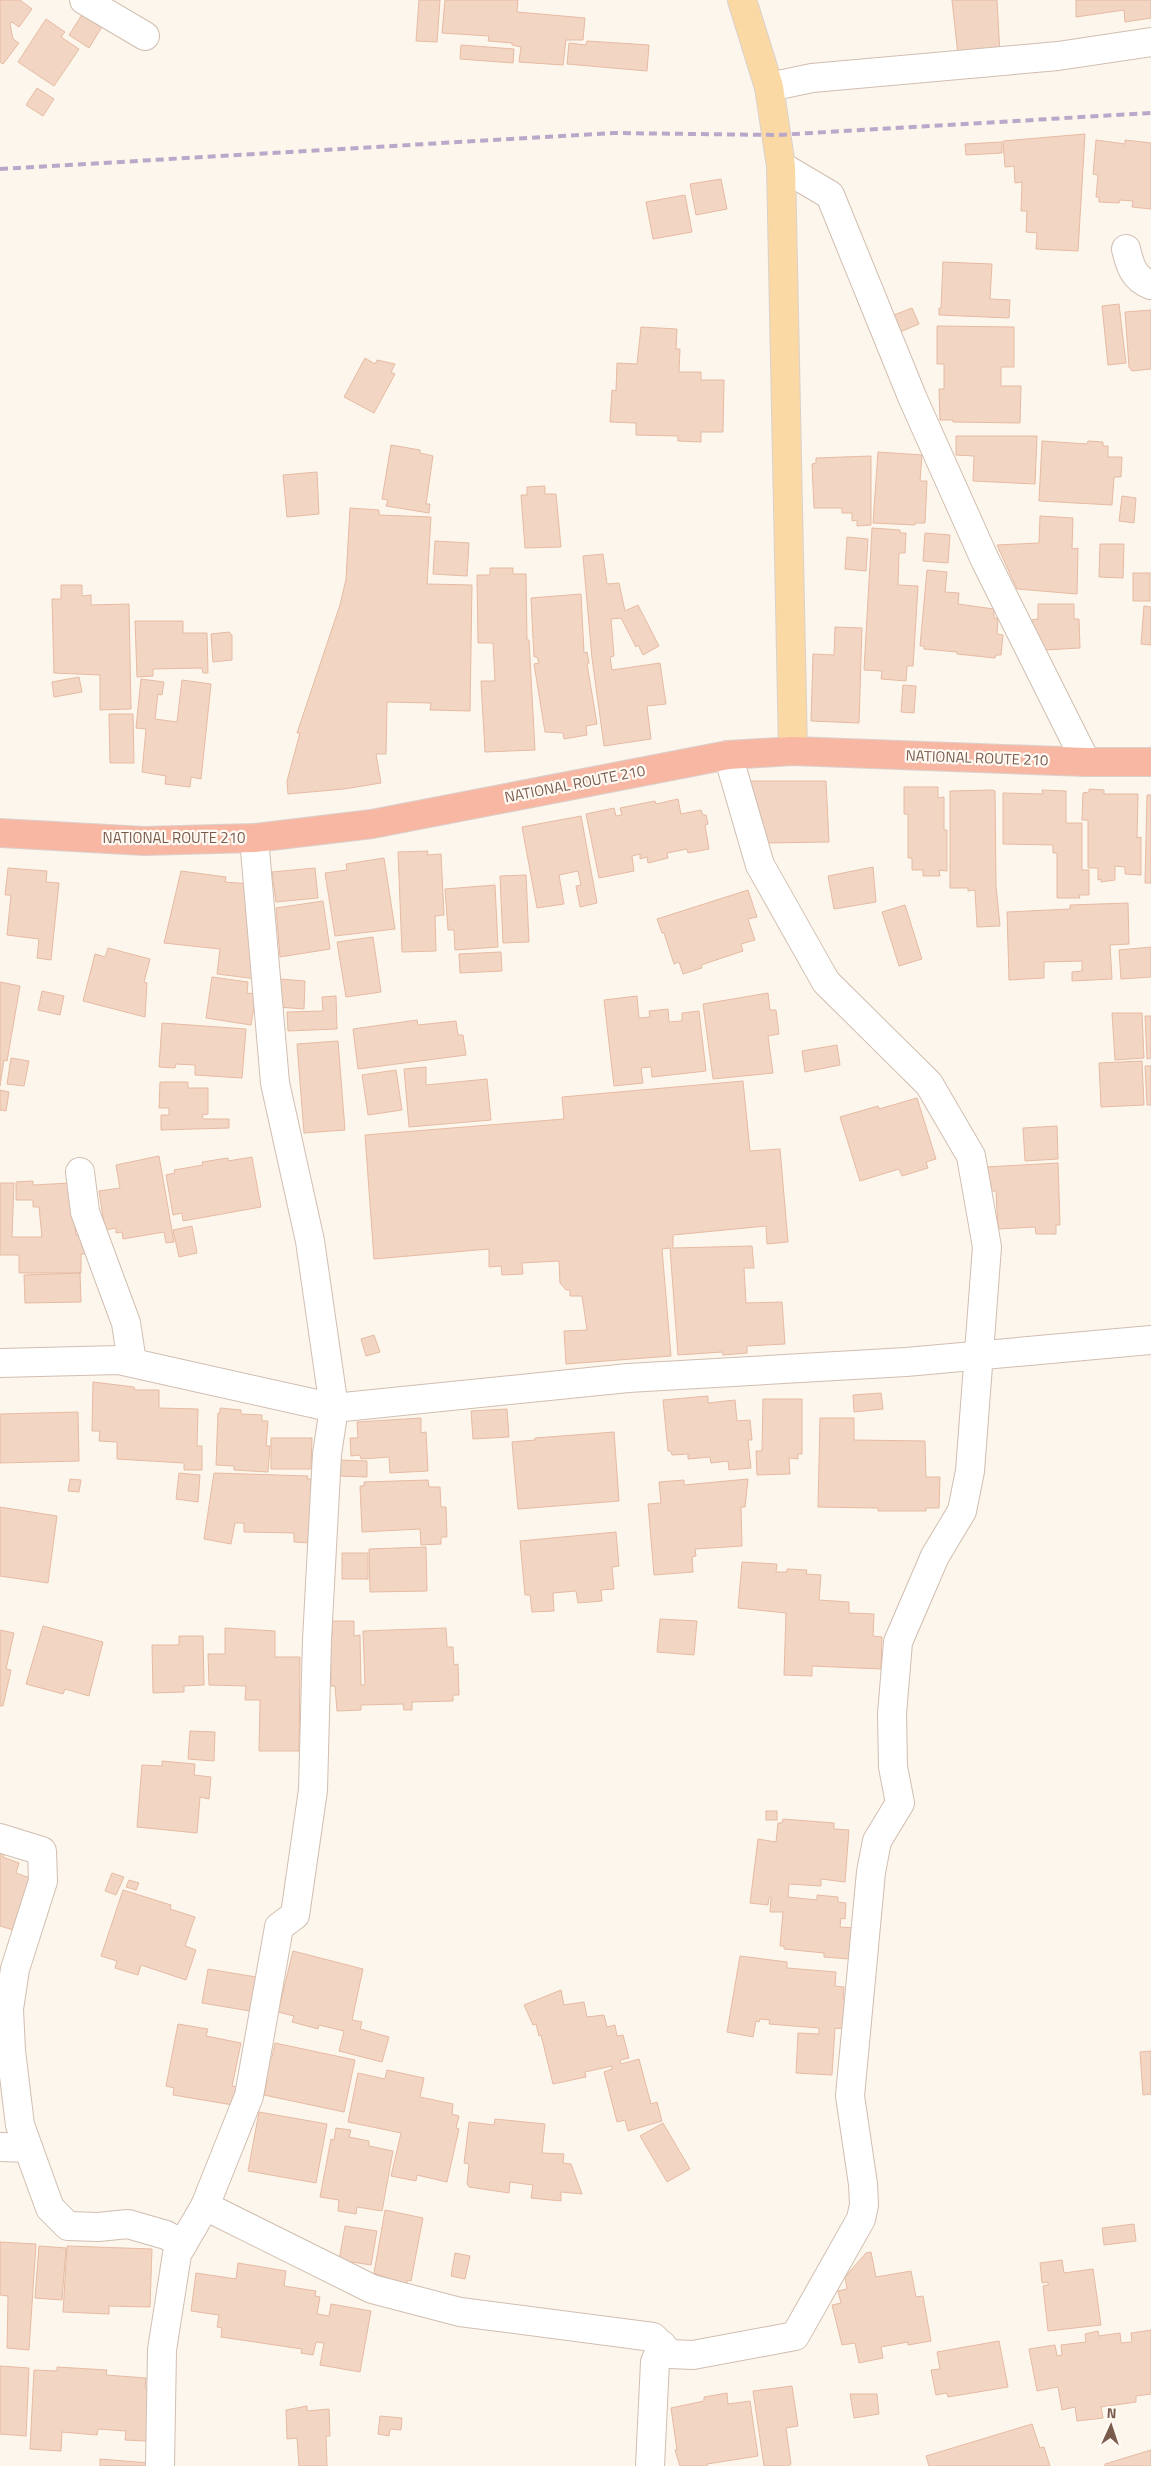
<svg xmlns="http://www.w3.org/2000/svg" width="1151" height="2466" viewBox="0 0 1151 2466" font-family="'Titillium Web',sans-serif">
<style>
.building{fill:#f3d5c3;stroke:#e6bba3}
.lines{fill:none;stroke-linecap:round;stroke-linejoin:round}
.street-casing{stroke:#d1beb0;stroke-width:30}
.primary-casing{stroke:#dad1cd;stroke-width:30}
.highway-casing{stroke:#dad1cd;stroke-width:30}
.street{stroke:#fff;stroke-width:28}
.primary{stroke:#fbd9a5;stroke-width:28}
.highway{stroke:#f7b7a3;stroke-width:28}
.rail{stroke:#b9a8c9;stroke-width:4;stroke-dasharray:8 5;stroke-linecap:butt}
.labels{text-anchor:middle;stroke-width:4.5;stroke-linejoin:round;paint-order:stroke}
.street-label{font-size:15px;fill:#7a5c4d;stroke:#fffaf3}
</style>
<rect width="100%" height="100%" fill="#fdf6ec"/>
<g class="building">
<path d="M0 0H20L32 9 19 27 12 22 10 24 13 39 19 43 3 64 0 62Z"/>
<path d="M419 0H440L437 42 416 41Z"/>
<path d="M445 0H518L517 12 585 18 583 40H566L563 65 519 62 521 47 512 45V43L488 41 489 36 442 33Z"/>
<path d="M952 0H997L1000 54 958 55Z"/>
<path d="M1076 0H1151V18L1125 22 1124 10 1076 17Z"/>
<path d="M83 13 103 25 89 48 69 35Z"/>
<path d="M46 19 65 32 61 37 79 49 54 86 18 62Z"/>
<path d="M587 41 649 45 647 71 567 64 569 43 586 45Z"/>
<path d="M461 45 514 49 513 63 460 59Z"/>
<path d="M37 88 54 99 43 116 26 105Z"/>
<path d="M1085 134 1078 251 1036 249 1037 233 1026 232 1027 211H1021L1022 182 1015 183 1014 166 1005 167 1003 141Z"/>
<path d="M1096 140 1125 144V140L1151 143V209L1132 207 1133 201 1120 200 1119 203 1099 202V197H1096L1098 175 1093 174Z"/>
<path d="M1002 142V153L966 155 965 144Z"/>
<path d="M721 179 727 209 696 215 690 184Z"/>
<path d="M685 195 692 232 653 239 646 202Z"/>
<path d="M943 262 992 264 990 299 1010 300 1009 318 939 315V308H941Z"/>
<path d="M1119 304 1126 363 1108 365 1102 306Z"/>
<path d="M912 308 919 324 900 332 894 315Z"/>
<path d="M1151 310V369L1132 371 1129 367 1125 312Z"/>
<path d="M937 326 1014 327V367H1001V386H1021L1020 423 953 422V420H940L939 389H944V364H937Z"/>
<path d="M641 327 677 329 676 349H680L679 372H701V380H724L723 432H701V442L678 441V436L636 435V423L610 422 612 390 616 391 617 363 637 364Z"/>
<path d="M365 358 375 364 377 360 395 364 391 372 395 374 374 413 344 397Z"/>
<path d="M956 436H1037L1035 484 973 481 974 456 956 455Z"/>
<path d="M1042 441 1087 444 1088 441 1103 442V446H1108V457H1122L1121 477H1114L1112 505 1039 501Z"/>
<path d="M391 445 420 450V453L433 456 426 504H430L429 513 386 506 388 500 382 499Z"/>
<path d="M878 452 922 455 920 481H927L925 523H915V525L873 523Z"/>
<path d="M871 456V525L857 526V520L852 521V513H842V508H814L812 464 816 463V458Z"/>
<path d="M317 472 319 514 287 517 283 475Z"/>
<path d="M545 486V494H556L561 547 525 548 521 495H527V487Z"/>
<path d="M1122 496 1136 498 1134 523 1119 521Z"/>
<path d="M350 508 379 510V515L431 517 427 584 472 585 470 711 430 710 431 703 387 702 386 754H376L381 783 344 789 288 794 287 781 300 733H297L340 605 346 579Z"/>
<path d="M1040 516 1073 518 1072 549 1078 548 1077 594 1017 589 997 545 1039 543Z"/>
<path d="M872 528 900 530V533H906L905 553H899L898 585 918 586 913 666H907L906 681 881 679 882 671 864 670Z"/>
<path d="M925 533 950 535 948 563 923 561Z"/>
<path d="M847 537 868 539 866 571 845 569Z"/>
<path d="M435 541 469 543 467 576 433 574Z"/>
<path d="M1100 544H1124L1123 578 1099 577Z"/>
<path d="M603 554 607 584 619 583 625 611 638 605 659 646 643 655 638 645 636 647 621 618 611 619 614 656 610 657 612 670 660 663 666 704 647 706 651 739 604 746 592 658 583 556Z"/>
<path d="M490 568H513V574H526L527 640H529L535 750 485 752 481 681H495L493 643H478L477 575H490Z"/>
<path d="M927 570 947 572 945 592 959 593 958 604 994 609V618H998L997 634 1003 635 1001 655H996L995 658 957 654V652L924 649V646H920Z"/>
<rect x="1133" y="573" width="17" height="28"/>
<path d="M61 585H82V596L91 595V605L129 604 131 709 100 710V675L54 673 52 599H61Z"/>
<path d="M581 594 584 653 587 652 589 663 587 664 597 724 586 726 587 735 564 739 563 733 545 732 534 664 539 663 537 657H534L531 598Z"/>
<path d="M1038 604H1074V619H1079L1080 648 1044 650 1031 620 1038 619Z"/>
<path d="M1144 606 1151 607V645L1141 644Z"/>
<path d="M135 621H183V633H207L208 673H203L202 668 153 669V676L137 677Z"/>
<path d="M835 627 862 628 859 723 811 721 813 654 834 655Z"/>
<path d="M229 632 232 635V660L213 662 211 634Z"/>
<path d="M79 677 82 692 54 697 52 682Z"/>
<path d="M141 679 164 682 162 695 158 694 155 719 177 722 182 680 211 684 201 779 191 777 190 787 165 784 166 776 142 772 146 729 136 728Z"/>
<path d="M903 685 916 686 914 713 901 712Z"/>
<path d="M109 714H133L134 763H110Z"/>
<path d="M750 781H826L829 842 767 843Z"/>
<path d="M904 787H938V798L944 797V830H947V871L939 870 940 876H923V870H912V858H908V814H904Z"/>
<path d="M1089 789 1104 790V794H1138L1137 838 1141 837V875L1125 874V867L1115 866V880L1101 882V879L1098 880V868H1088V820H1082L1083 793 1089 792Z"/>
<path d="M992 790 995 791 996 886 1000 926 977 927 975 890 968 891V888H950V791Z"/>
<path d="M1042 790 1066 791V823H1082V870H1089V895H1079L1080 898H1057V853H1053V845L1003 844V793L1043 794Z"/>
<path d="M1147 795H1151V883H1145Z"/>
<path d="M678 799 681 814 701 810 703 815H706L708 824 705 825 709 849 688 853 687 849 667 853 668 858 648 863 647 857 640 859V854L632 856 634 871 599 878 586 814 614 808 616 816 622 815 620 808 655 801 656 804Z"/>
<path d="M581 816 597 903 580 907 576 886 581 885 578 871 559 875 564 904 537 908 522 827Z"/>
<path d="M428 851 427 855 441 854 444 915 435 916 436 951 402 952 398 852Z"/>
<path d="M384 858 395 929 335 936 325 873 347 870 346 864Z"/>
<path d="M873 867 876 902 834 909 828 876Z"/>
<path d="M8 868 47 871 46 882 59 883 51 960 37 958 39 939 7 935 11 895H5Z"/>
<path d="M315 868 318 898 276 902 272 872Z"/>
<path d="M181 871 226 877 225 882 250 884 257 979 217 974 220 949 164 943Z"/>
<path d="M526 875 529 942 503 943 500 876Z"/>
<path d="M495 885 498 947 455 950 454 930H448L445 889Z"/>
<path d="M748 890 757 917 748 919 755 940 741 944 743 951 701 965 702 968 683 974 679 962 674 964 664 933H662L657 919Z"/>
<path d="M323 901 330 949 280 957 276 908Z"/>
<path d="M1128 903 1129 944 1110 945 1112 979 1072 981V972L1082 971V961L1044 962V978L1009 980 1007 912 1070 909V905Z"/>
<path d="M905 905 922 959 899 966 882 912Z"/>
<path d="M373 937 381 992 346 997 337 942Z"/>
<path d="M1151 947V977L1121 979 1119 950Z"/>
<path d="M108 948 150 959 144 982 147 983 145 1017 83 1001 95 954 105 957Z"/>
<path d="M501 952 502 971 460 973 459 954Z"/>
<path d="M212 977 248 982 247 993 256 994 251 1025 206 1018Z"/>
<path d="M280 979 305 981 304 1009 278 1007Z"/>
<path d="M0 982 20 986 7 1061 4 1060 0 1086Z"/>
<path d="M42 991 64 996 60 1015 38 1010Z"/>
<path d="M768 993 770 1010H776L779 1034 768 1036 773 1073 713 1079 703 1004Z"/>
<path d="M336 996 337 1029 288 1031 287 1012 323 1011 322 997Z"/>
<path d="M637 996 639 1018 650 1017 649 1011 668 1009 669 1022 682 1021V1013L699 1011 706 1071 652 1077 651 1067 641 1068 643 1083 614 1086 604 1000Z"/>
<path d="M1112 1013H1142L1144 1058 1115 1060Z"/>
<path d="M1145 1016H1151V1058L1147 1059Z"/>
<path d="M417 1020 418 1025 456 1021 458 1035H463L466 1055 358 1069 353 1029Z"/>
<path d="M162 1023 246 1029 242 1078 195 1075V1065L176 1064 175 1068 159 1067Z"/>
<path d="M338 1041 345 1130 304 1133 297 1044Z"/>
<path d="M837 1045 840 1065 805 1072 802 1051Z"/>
<path d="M11 1058 29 1061 24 1086 7 1084Z"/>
<path d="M1142 1061 1144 1105 1101 1107 1099 1063Z"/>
<path d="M1145 1066H1151V1105H1147Z"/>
<path d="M426 1067V1085L487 1079 491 1120 409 1127 404 1069Z"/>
<path d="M396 1070 402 1110 368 1115 362 1075Z"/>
<path d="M743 1081 750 1151 780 1149 788 1242 767 1244 766 1226 673 1235V1248L752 1246 754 1268H744L746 1303 782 1302 785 1344 747 1346V1353L723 1355 722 1352 678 1355 670 1248 662 1249 671 1356 566 1364 564 1331 587 1330 582 1296H570V1290H566L560 1283 559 1261 522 1263 523 1274 502 1275 501 1266 489 1267V1249L374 1259 365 1135 564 1119 562 1097Z"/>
<path d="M160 1082H188V1088H208V1114L202 1115 203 1119H229V1128L161 1130V1115H169V1108H159Z"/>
<path d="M0 1090 9 1092 6 1111 0 1110Z"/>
<path d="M917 1098 936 1159 926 1162 928 1168 902 1176 899 1169 860 1181 840 1117 878 1106 879 1109Z"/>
<path d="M1057 1126 1058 1159 1025 1161 1023 1128Z"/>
<path d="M159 1156 174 1242 166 1243 164 1232 123 1239 122 1232 116 1233V1228L105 1230 99 1191 120 1188 116 1165Z"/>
<path d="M252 1157 261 1207 183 1221 182 1213 173 1215 166 1175 175 1173 174 1170 203 1165 202 1162 228 1158V1161Z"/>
<path d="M1058 1163 1060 1225H1056V1234H1036L1035 1227 998 1229 996 1191H991V1183H987L986 1167Z"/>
<path d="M33 1181V1185L70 1183 76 1235 84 1234 91 1254H81V1273H19V1255H0V1183H14L12 1237H42L39 1207H33V1200H16V1182Z"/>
<path d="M192 1226 197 1253 179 1257 173 1230Z"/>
<path d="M80 1273 81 1302 25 1303 24 1275Z"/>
<path d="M374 1335 380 1352 366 1356 361 1339Z"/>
<path d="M93 1382 134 1387 135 1390H159V1408L198 1409 197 1446H202V1470H184V1463L117 1459V1442L99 1441 100 1431H92Z"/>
<path d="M881 1393 883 1409 854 1412 853 1395Z"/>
<path d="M708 1396V1403L735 1400 737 1421 750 1420 752 1440H748L751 1468 729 1470 728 1461 711 1463 710 1457 688 1459V1454L672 1455 671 1451H668L663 1400Z"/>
<path d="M763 1399H802V1454H798V1459L789 1458 790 1474 757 1475 756 1451H762Z"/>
<path d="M220 1408 241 1410V1414L262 1415V1421H268L266 1446H270L268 1472 234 1470V1466L216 1465 218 1413H220Z"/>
<path d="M507 1409 509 1437 473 1439 471 1411Z"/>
<path d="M78 1412 79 1461 0 1463V1414Z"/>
<path d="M421 1418V1433L426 1432 428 1471 390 1473 389 1457 361 1459 360 1455 351 1456 350 1438H358L357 1422Z"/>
<path d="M820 1418H854V1440L925 1441 926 1477H940L939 1508H926V1511H878V1508L818 1507Z"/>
<path d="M614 1432 619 1501 518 1509 512 1442 535 1440V1438Z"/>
<path d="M271 1438H312L311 1469H271Z"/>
<path d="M339 1460 367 1461V1477L338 1476Z"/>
<path d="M179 1473 200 1475 198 1502 176 1499Z"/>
<path d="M214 1473 308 1476 307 1479H311L310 1543 294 1542V1533L244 1532V1523H235L231 1544 204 1539Z"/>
<path d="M70 1479 81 1480 79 1492 68 1491Z"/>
<path d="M748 1479 745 1507H741L742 1546 695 1549 696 1556 692 1557 693 1572 654 1575 648 1504 661 1503 659 1482 684 1480V1485Z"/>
<path d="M428 1480 429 1487H440L441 1507H446L447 1537H441V1544L421 1545 420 1529 362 1532 360 1486H364V1482Z"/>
<path d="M0 1507 57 1516 48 1583 0 1576Z"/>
<path d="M616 1532 619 1566 612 1567 614 1589 601 1590 602 1601 578 1603 576 1591 553 1593 554 1611 532 1612 530 1595H525L520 1541Z"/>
<path d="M426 1547 427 1591 370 1592 369 1549Z"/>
<rect x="342" y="1553" width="26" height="26"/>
<path d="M742 1562 777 1564 776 1572H787V1569L807 1570 806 1574 821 1575 819 1600 849 1602V1613L874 1614 873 1636 882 1637 881 1669 812 1666V1676L784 1675 786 1613 738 1608Z"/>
<path d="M660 1619 697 1621 694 1655 657 1652Z"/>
<path d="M332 1621H354V1636L360 1635 361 1685H365L363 1631 446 1628 447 1647H453L454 1665 458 1664 459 1695H453V1701L412 1702V1710H404L403 1704 361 1705V1710L337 1711 335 1686H331L330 1636H332Z"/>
<path d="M43 1626 103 1642 89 1696 65 1689 63 1694 26 1684Z"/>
<path d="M225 1628 275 1631V1657H300L299 1751H259L260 1700H245L246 1686 209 1685 208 1654H225Z"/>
<path d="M0 1630 14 1633 6 1669 11 1670 3 1706H0Z"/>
<path d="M179 1636H203L204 1685 184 1686V1692L153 1693 152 1645H179Z"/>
<path d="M190 1731 215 1732 214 1761 188 1759Z"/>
<path d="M162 1761 195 1764 194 1775 211 1777 209 1799 200 1797 197 1833 137 1827 142 1765 162 1766Z"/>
<rect x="766" y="1811" width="11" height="9"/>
<path d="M783 1819 834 1823V1829L849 1830 845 1882 821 1879V1886L789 1884 788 1897 817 1900V1895L838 1897V1902L846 1903 845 1919 841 1918 840 1927 855 1928 850 1959 824 1957V1953L784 1949V1946H780L783 1912H770L771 1897H769L768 1905 750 1903 758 1839 776 1842 778 1823H782Z"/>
<path d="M0 1851 5 1853 3 1857 19 1863 16 1873 30 1878 13 1930 0 1926Z"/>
<path d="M112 1873 124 1877 116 1895 105 1891Z"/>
<path d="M129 1880 139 1883 136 1890 126 1887Z"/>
<path d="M123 1890 171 1905 170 1909 195 1917 185 1946 196 1950 186 1980 141 1965 138 1975 115 1968 117 1961 101 1956Z"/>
<path d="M293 1951 363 1969 352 2020 362 2022 360 2029 389 2037 382 2062 339 2051 344 2031 319 2025 318 2029 292 2022 294 2016 278 2012Z"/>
<path d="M740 1956 787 1962V1968L836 1972 835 1986 844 1987 843 1999 848 2000 846 2029 835 2028 832 2075 796 2073 798 2033 819 2034V2028L769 2024 770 2020 760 2019 759 2022 756 2021 753 2037 727 2032Z"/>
<path d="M208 1969 256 1977 250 2011 202 2003Z"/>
<path d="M561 1990 564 2005 584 2002 587 2017 604 2015 607 2027 615 2025 617 2036 623 2035 629 2058 620 2060 621 2064 639 2059 651 2104 657 2102 662 2121 628 2131 625 2120 617 2122 604 2072 612 2069V2066L585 2072 586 2077 553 2084 541 2035 539 2036 536 2024 533 2025 524 2005Z"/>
<path d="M178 2024 208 2029 206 2036 241 2043 232 2086 237 2087 233 2105 173 2095 174 2088 166 2086Z"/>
<path d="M275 2043 355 2060 344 2112 264 2095 267 2080 264 2079 269 2056 272 2057Z"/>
<path d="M1151 2051V2094L1143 2095 1140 2052Z"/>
<path d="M387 2070 424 2078 420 2097 453 2104 452 2114 459 2116 456 2128 459 2129 447 2182 417 2175 416 2181 391 2176 401 2133 348 2122 358 2073 385 2079Z"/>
<path d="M259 2112 327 2124 316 2183 248 2171Z"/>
<path d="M495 2119 545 2124 542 2153 564 2154 563 2163 571 2164 582 2194 561 2192V2201L531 2198 533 2185 510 2182 509 2193 469 2187 467 2184 469 2164 464 2163 469 2122 494 2125Z"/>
<path d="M663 2123 690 2169 667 2182 640 2136Z"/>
<path d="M336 2128 351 2130 349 2137 369 2141V2146L393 2151 382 2211 357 2207 356 2214 338 2211 339 2200 320 2197 331 2139 334 2140Z"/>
<path d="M385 2210 423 2218 411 2281 407 2280V2285L374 2273Z"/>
<path d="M1134 2224 1136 2241 1104 2245 1102 2228Z"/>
<path d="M345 2226 377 2231 371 2265 339 2260Z"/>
<path d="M0 2242 36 2244 29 2350 7 2348 8 2296 0 2295Z"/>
<path d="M39 2246 66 2248 62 2300 35 2298Z"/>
<path d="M67 2246 152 2249 150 2307 109 2306V2314L63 2312Z"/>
<path d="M871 2252 876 2277 911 2271 916 2297 923 2296 931 2341 908 2345V2342L881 2347 883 2358 859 2363 855 2343 842 2345 832 2305 841 2303 838 2291 847 2289 845 2277 866 2253Z"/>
<path d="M455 2253 470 2256 465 2279 451 2276Z"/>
<path d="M1062 2260 1064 2273 1093 2269 1101 2325 1048 2331 1043 2286 1048 2285V2282L1042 2283 1040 2263Z"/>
<path d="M238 2263 286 2271 284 2286 316 2291 315 2296 320 2297 317 2314 329 2316 331 2304 371 2311 360 2372 320 2365 324 2343 316 2342 313 2355 301 2353 302 2349 221 2337 222 2328 217 2327 219 2315 191 2311 196 2273 236 2279Z"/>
<path d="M1151 2330V2394L1136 2396V2402L1101 2407 1103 2418 1077 2421 1075 2407 1062 2410 1058 2387 1037 2391 1029 2349 1055 2345 1057 2356 1062 2355 1061 2345 1086 2342 1085 2334 1098 2331 1099 2336 1120 2333 1121 2343 1132 2342 1131 2333Z"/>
<path d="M999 2341 1008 2387 948 2397 947 2393 936 2395 931 2370 940 2369 937 2352Z"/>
<path d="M0 2366 29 2368 26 2436 0 2434Z"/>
<path d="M57 2367 107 2370 106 2375 146 2378 145 2388 151 2389 146 2441 125 2440 126 2431 98 2429 97 2435 62 2432 61 2451 30 2449 34 2370 57 2371Z"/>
<path d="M792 2386 798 2426 786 2428 791 2464 788 2466H764L753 2391Z"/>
<path d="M727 2393 728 2404 750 2401 758 2456 707 2464V2466H680L675 2450H677L671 2408 704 2401V2397Z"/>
<path d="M850 2394H877L879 2414 854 2418Z"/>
<path d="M307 2406V2411L329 2409 330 2436H326L327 2466H299L297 2438 287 2439 286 2410Z"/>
<path d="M380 2416 402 2418 401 2430 390 2429 389 2436 378 2434Z"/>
<path d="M1032 2424 1040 2448 1044 2447 1050 2466H929L926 2456Z"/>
<path d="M1151 2450V2466H1105V2464Z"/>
<path d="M100 2459 150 2463 149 2466H100Z"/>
</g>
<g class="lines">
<g class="street-casing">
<g id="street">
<path d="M84 0 145 36"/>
<path d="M769 87 812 78 1058 56 1151 42"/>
<path d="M781 166 830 195 913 399 985 560 1086 762"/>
<path d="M1126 249C1130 266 1134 279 1151 285"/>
<path d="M80 1172 85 1212 126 1323 132 1362"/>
<path d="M0 1363 119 1360 334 1408 628 1378 906 1362 1151 1340"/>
<path d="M0 1838 42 1851 43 1881 15 1969 9 2009 11 2051 20 2125 50 2208 68 2226 98 2227 128 2224 166 2235 183 2244"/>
<path d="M0 2147 28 2148"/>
<path d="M205 2206 372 2289 460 2312 653 2337 670 2354 693 2355 795 2336 861 2219 864 2205 863 2184 850 2096 871 1872 877 1841 900 1803 893 1767 892 1714 898 1642 935 1556 962 1511 970 1471 987 1247 971 1156 929 1084 826 982 760 865 728 755"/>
<path d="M160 2466 162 2350 177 2254 205 2206 249 2096 279 1927 295 1915 313 1790 317 1640 327 1454 334 1408 310 1241 275 1083 254 838"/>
<path d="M650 2466 655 2362 662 2345"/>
</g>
</g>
<g class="primary-casing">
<path id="primary" d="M742 0 769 87 781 166 793 751"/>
</g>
<g class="highway-casing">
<path id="highway" d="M0 833 144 841 254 838 372 824 728 755 793 751 1086 762H1151"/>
</g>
<use href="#street" class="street"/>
<use href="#primary" class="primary"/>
<use href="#highway" class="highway"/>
<path class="rail" d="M0 169 613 133 777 135 1151 113"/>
</g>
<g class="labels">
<g class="street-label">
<text transform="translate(977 758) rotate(2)" y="5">NATIONAL ROUTE 210</text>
<text transform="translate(575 784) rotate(-11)" y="5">NATIONAL ROUTE 210</text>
<text x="174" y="843">NATIONAL ROUTE 210</text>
</g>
</g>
<g transform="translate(1111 2426) rotate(3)" stroke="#fffaf3" stroke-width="4" paint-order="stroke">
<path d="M0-4L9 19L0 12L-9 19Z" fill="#7a5c4d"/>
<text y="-8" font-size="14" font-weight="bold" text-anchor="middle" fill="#7a5c4d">N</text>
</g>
</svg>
